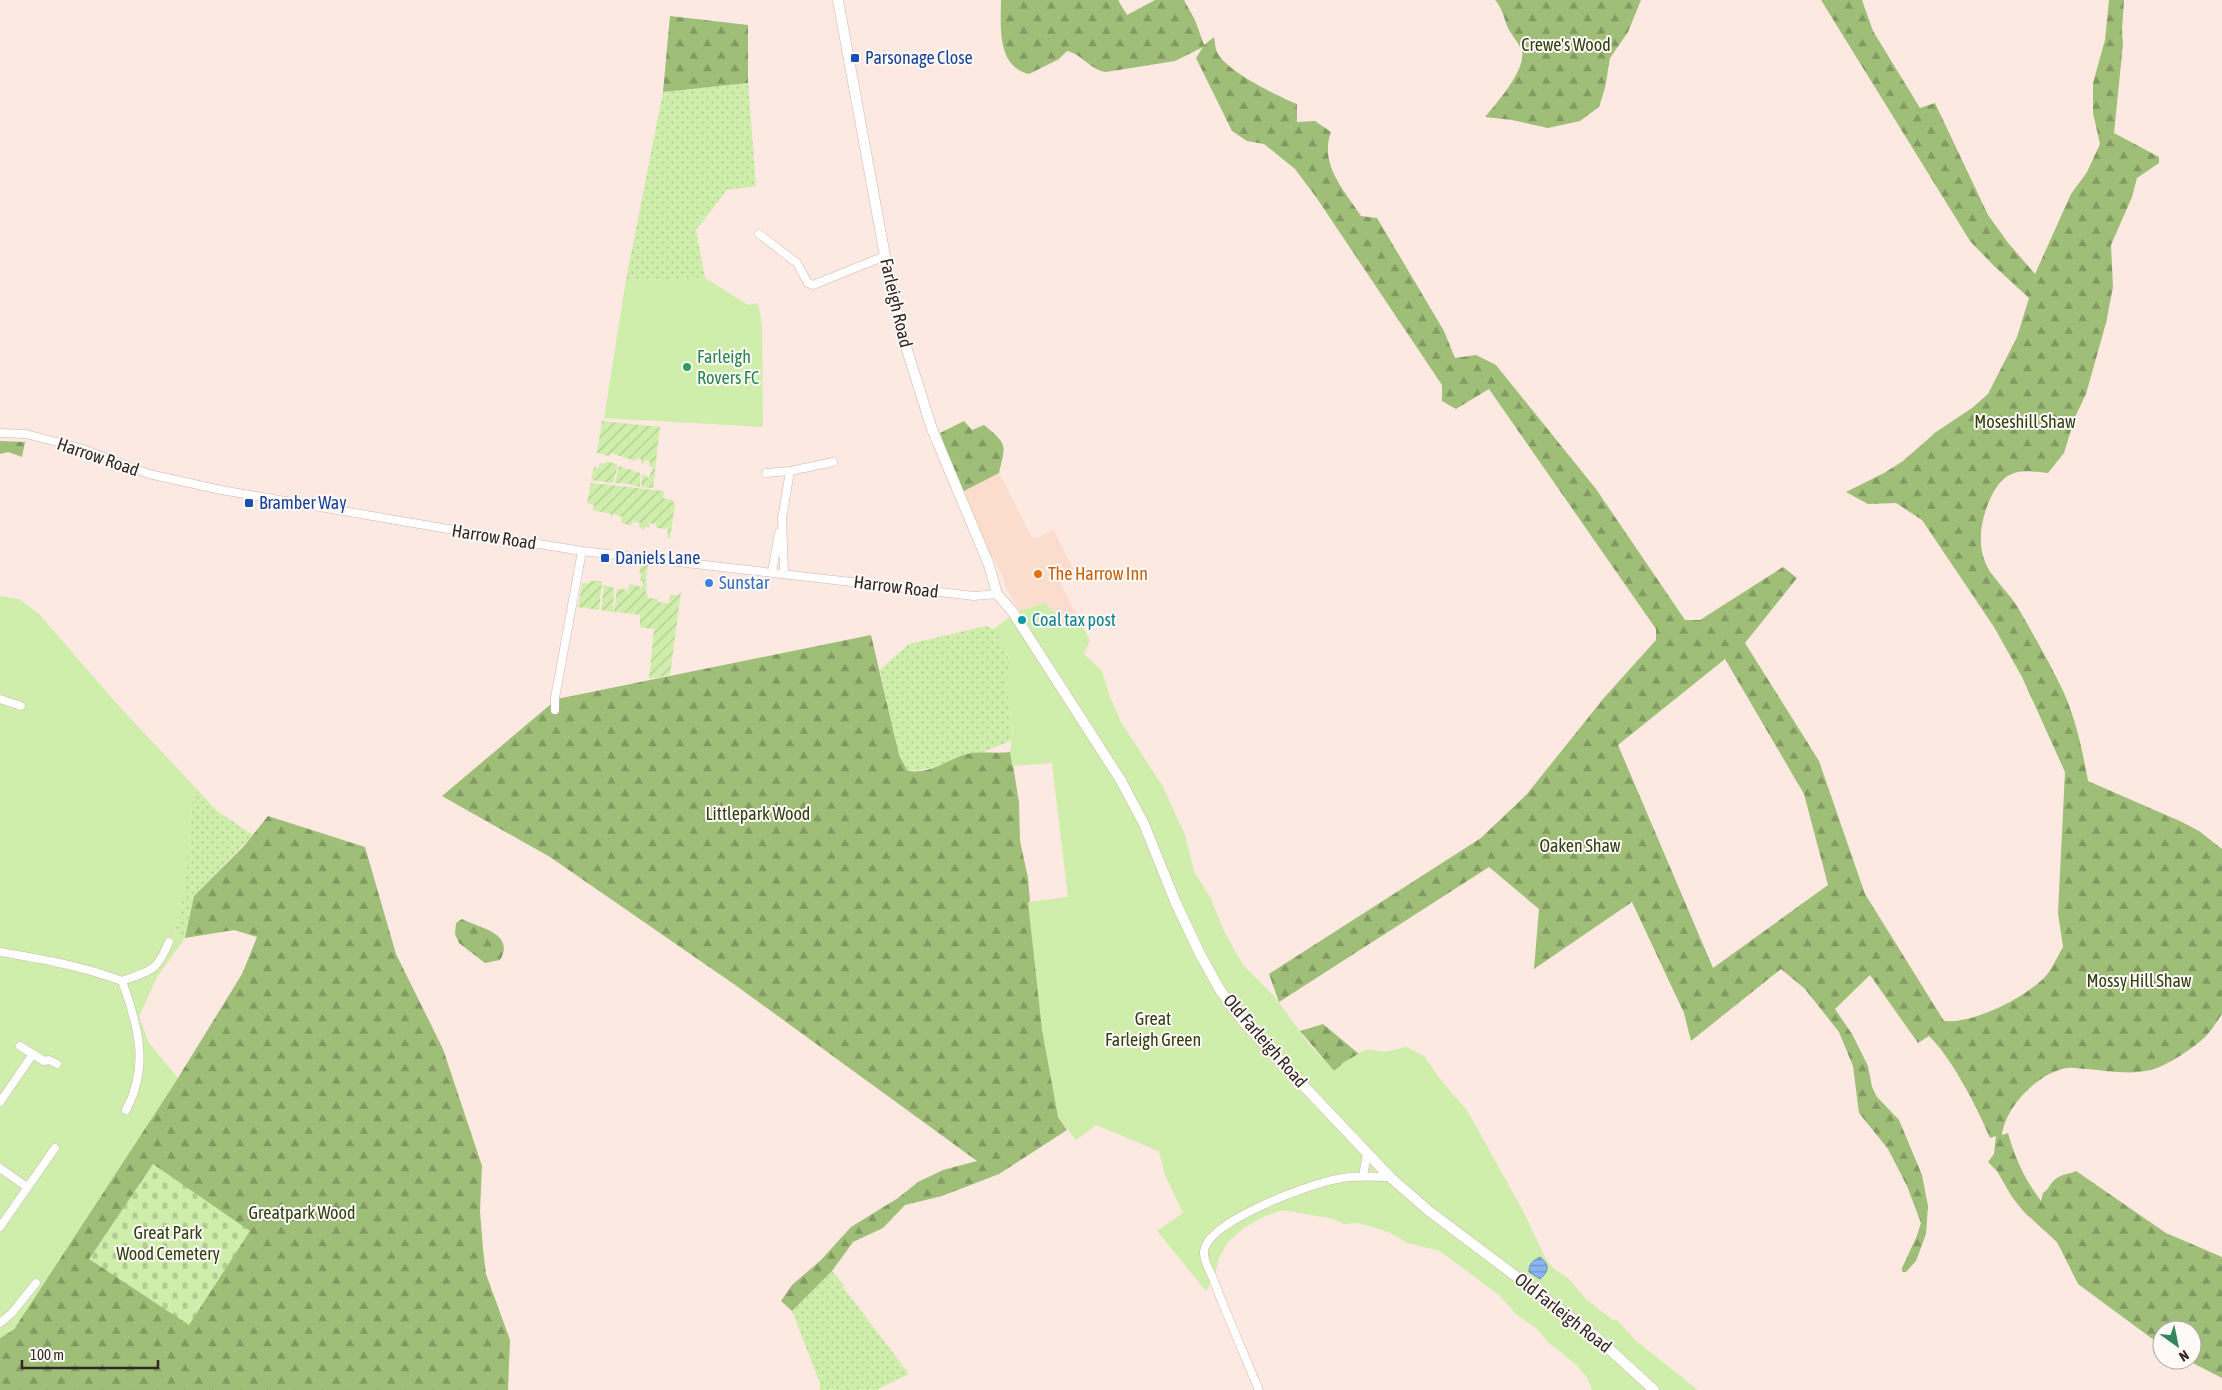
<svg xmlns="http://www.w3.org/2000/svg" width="2222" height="1390" viewBox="0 0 2222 1390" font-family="'Asap Condensed',sans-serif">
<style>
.built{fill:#fbdccd}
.grass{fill:url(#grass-dots)}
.forest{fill:url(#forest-firs);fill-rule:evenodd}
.cemetery{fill:url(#cemetery-stones)}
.park{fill:#cfedab}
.garden{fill:url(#garden-furrows)}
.water{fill:url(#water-rules);stroke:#6f8bb4}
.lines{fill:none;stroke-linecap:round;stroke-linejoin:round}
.minor-casing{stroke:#ccb6ab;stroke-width:9}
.tertiary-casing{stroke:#ccb6ab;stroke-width:11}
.minor{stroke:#fff;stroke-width:8}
.tertiary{stroke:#fff;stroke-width:10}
.transit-dot{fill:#1a4fb4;stroke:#fffaf8;stroke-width:2}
.leisure-dot{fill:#2e9e5b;stroke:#fffaf8;stroke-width:2}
.food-dot{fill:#e8710a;stroke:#fffaf8;stroke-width:2}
.shop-dot{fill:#3f7fe0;stroke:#fffaf8;stroke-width:2}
.culture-dot{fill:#0f9aa8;stroke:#fffaf8;stroke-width:2}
.labels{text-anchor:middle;stroke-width:4;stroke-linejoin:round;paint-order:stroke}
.park-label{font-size:18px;fill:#2e410f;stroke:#fffaf8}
.transit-label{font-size:18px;fill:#164399;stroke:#fffaf8;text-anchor:start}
.street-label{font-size:18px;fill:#322925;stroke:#fffaf8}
.leisure-label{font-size:18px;fill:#27864d;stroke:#fffaf8;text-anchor:start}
.food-label{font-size:18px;fill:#c56008;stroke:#fffaf8;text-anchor:start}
.shop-label{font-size:18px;fill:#366cbe;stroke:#fffaf8;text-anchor:start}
.culture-label{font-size:18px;fill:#0d838f;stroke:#fffaf8;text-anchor:start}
</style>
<defs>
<pattern id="grass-dots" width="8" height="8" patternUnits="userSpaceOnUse" patternTransform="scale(1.25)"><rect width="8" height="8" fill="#cfedab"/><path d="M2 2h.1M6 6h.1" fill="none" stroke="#b2cb93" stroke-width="1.8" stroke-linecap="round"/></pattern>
<pattern id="forest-firs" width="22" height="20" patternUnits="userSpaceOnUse" patternTransform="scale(1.25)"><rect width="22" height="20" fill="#9fbe78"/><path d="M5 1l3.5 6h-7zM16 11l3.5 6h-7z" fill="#829a62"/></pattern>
<pattern id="cemetery-stones" width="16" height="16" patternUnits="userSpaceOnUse" patternTransform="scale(1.25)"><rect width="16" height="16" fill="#cfedab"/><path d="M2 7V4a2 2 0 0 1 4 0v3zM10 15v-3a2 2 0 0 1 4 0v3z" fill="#b2cb93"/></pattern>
<pattern id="garden-furrows" width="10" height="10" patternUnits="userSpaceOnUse" patternTransform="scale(1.25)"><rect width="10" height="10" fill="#cfedab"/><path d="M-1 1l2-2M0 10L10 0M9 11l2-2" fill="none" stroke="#b2cb93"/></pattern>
<pattern id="water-rules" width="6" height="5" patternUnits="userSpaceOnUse" patternTransform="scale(1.25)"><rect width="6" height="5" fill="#89b5f2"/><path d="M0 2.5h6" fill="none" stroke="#7193c4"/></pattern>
</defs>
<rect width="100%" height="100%" fill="#fce9e1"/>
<path class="built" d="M999 473 1031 537 1037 538 1054 530 1074 571 1059 580 1078 618 1066 624 1045 603 1019 611 1006 587 999 568 993 556H990L962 492Z"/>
<g class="grass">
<path d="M748 83 756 186 727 190 696 230 705 278 626 280 663 92Z"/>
<path d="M986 626 993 629 1005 648 1009 661 1006 686 1012 719V740L981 753 965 755 950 762 919 771 907 770 899 755 880 670 909 644Z"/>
<path d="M194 786 216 810 253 835 194 896 185 938 174 935 184 894Z"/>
<path d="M832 1271 844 1285 843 1287 909 1374 876 1390H820V1383L792 1311Z"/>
</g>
<g class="forest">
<path d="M1001 0H1118L1127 15 1155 0H1184L1195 20 1204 45 1214 37C1215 41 1215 48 1217 52 1227 72 1276 95 1297 104V122L1315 121 1331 132C1319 164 1344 190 1361 216L1377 218 1444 331 1455 358 1476 355 1496 365 1596 489 1685 620H1700L1783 567 1797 578 1745 643 1819 761 1865 894 1944 1021C1973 1024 2020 1000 2042 980 2051 972 2057 957 2063 947L2058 913 2065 772 2022 677 1994 627 1922 520 1896 503 1868 504 1846 492 1884 473 1903 461 1936 432 1972 408 1988 394 2017 337 2029 298 1993 265 1970 241 1821 0H1862L1873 31 1920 108 1935 103 1988 215 2009 244 2035 274 2071 194 2087 172 2100 144 2093 113V83L2105 40 2109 0H2124L2122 31 2123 44 2114 133 2159 157V163L2137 178 2132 197 2111 245 2113 287 2106 323 2086 394 2075 417 2064 453 2048 473C2020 470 2006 468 1991 497 1980 520 1975 550 1991 573 1999 584 2009 594 2017 606 2033 634 2050 663 2064 693 2077 723 2082 749 2088 781L2182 822 2199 831 2222 849V1014C2217 1021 2212 1030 2206 1036 2195 1047 2167 1066 2151 1070 2130 1075 2108 1071 2087 1069 2081 1069 2073 1067 2067 1068 2039 1072 2005 1107 2002 1135L2008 1133C2015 1158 2025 1180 2041 1201L2043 1193C2050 1189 2050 1182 2057 1178 2062 1174 2070 1174 2076 1171L2166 1233 2222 1257V1378L2187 1360H2192V1330H2162V1346L2078 1284 2057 1242 2024 1212 2012 1197 1997 1171 1988 1162 1994 1154 1996 1136 1990 1138C1978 1109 1952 1058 1929 1036L1918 1043 1870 975 1835 1009 1852 1034 1868 1066 1872 1087 1877 1097 1899 1120 1922 1175 1928 1206 1926 1234 1916 1261 1906 1272H1902V1268L1916 1238 1921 1223 1907 1186 1888 1149 1859 1113 1853 1066 1839 1032 1805 989 1781 969 1691 1041 1684 1013 1632 902 1534 969 1539 909 1489 867 1279 1002 1269 974 1481 838 1527 794 1603 699 1656 640V629L1489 389 1456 409 1442 401V385L1316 197 1295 169 1264 144 1247 141 1232 131 1196 58 1203 47 1175 61 1106 72C1090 70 1082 54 1067 51L1059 59 1029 74C996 66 1001 25 1001 0ZM1725 659 1804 794 1828 885 1713 968 1618 745Z"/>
<path d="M1495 0H1641L1628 32 1610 58 1605 88 1599 107 1580 121 1548 128 1512 120 1485 117C1497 103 1526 70 1522 51 1519 43 1512 36 1508 28 1504 18 1502 8 1495 0Z"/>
<path d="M670 16 748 25V83L663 92Z"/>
<path d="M964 421 972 430 984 425C1008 445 1006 444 999 473L962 492 940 433Z"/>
<path d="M0 441 25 442 22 457 8 452 0 454Z"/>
<path d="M871 635 899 755 907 770C925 777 951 758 967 754 982 751 996 754 1011 752L1019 803 1020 841 1028 878 1034 950 1159 1151 1085 1119 1058 1117 1067 1130 999 1174 942 1196 905 1205 883 1228 853 1242 832 1271 792 1311 781 1301 792 1285 821 1260 851 1227 898 1198 918 1182 943 1170 977 1161 738 987 550 857 442 796 557 699Z"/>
<path d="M268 816 365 847 396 954 443 1049 482 1166 480 1211 483 1249 486 1274 510 1340 508 1390H0V1338L14 1329 178 1078 242 974 257 937 234 930 185 938 194 896 244 846Z"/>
<path d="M462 919C479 928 516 933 500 960L485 963 459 943 455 934 456 923Z"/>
<path d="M1323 1024 1359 1054 1334 1071 1300 1031Z"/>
</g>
<path class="cemetery" d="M153 1164 250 1231 189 1325 89 1259Z"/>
<g class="park">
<path d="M705 278 748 305 758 303 762 326 763 427 604 418 626 280Z"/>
<path d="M0 596 19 599 39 614 117 704 194 786 184 894 174 935 185 938 157 977 139 1017 149 1043 178 1078 14 1329 0 1338Z"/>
<path d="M1045 603 1066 624 1078 618 1090 640 1084 654 1102 671 1109 694 1121 722 1163 787 1185 835 1194 871 1211 899 1223 929 1243 965 1275 997 1308 1043 1334 1071 1344 1062 1367 1049 1385 1052 1406 1047 1424 1056 1441 1080 1468 1112 1523 1211 1546 1259 1554 1269 1568 1278 1586 1299 1613 1320H1617L1635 1340 1698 1390H1592L1588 1379 1577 1365 1549 1343 1536 1328 1517 1315 1499 1295 1440 1251 1408 1243 1388 1232 1359 1223 1344 1224 1334 1219 1289 1211H1280L1263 1217 1245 1227 1228 1242 1219 1258 1214 1278 1206 1291 1157 1231 1183 1213 1165 1175 1159 1151 1096 1125 1076 1140 1058 1117 1042 1030 1028 902 1068 897 1052 763 1012 766 1010 751 1013 731 1006 686 1009 658 1005 648 993 629 1019 611Z"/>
</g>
<g class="garden">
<path d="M602 421 660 427 653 488 641 487 642 474 649 478 653 468 649 466 650 462 645 460 643 464 641 463 642 460 637 458 635 461 611 453 609 456 597 453Z"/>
<path d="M607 461 618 465 613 483 591 480 594 467 598 468 600 463 605 464Z"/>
<path d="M619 466 640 473V487L628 484 629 480 627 484 615 483Z"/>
<path d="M591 483 664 491 663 498 672 500 675 505 670 538 667 537 668 529 656 528V524L649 523V527H645L644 530 639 527 640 523 633 521 631 526 621 522 622 517 613 514 611 518V514L593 510 594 505 587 503Z"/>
<path d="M641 564 648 565 645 582 647 583 646 594 648 595 647 598 659 599 658 602 669 603 670 595H679L681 591 670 675 649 679 654 629 640 627V615L627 613 626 611V613L614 612 617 589H627L628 597 629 584 642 587 643 582 640 581 641 573 639 572Z"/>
<path d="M590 581H602L599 610 578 607 582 583H589Z"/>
<path d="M604 585 614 588 613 612 601 610Z"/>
</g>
<path class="water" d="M1540 1257C1550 1265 1549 1271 1540 1279L1529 1272C1529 1263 1533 1261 1540 1257Z"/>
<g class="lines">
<g class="minor-casing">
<g id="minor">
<path d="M759 234 797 263 808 283 813 285 885 256"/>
<path d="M0 433 26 434 80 448 149 474 221 490 477 534 582 551 974 596 997 594"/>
<path d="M766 473 790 471 833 462"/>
<path d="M772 572 779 533"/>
<path d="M784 574 782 519 790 471"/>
<path d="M0 699 21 706"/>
<path d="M555 710V698L582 551"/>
<path d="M0 952C42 959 82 966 122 981 151 970 156 973 169 942"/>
<path d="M122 981C138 1025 150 1066 126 1110"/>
<path d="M20 1046 44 1061 49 1060 57 1064"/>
<path d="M0 1102 33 1054"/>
<path d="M0 1168 27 1187"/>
<path d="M1363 1176 1367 1154"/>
<path d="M0 1227 55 1148"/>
<path d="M0 1323 11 1314 36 1283"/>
<path d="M1259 1390C1244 1354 1228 1318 1214 1281 1211 1272 1203 1261 1204 1252 1205 1222 1310 1184 1337 1179 1355 1175 1372 1177 1390 1177"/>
</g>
</g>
<g class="tertiary-casing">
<path id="tertiary" d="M838 0 885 256 901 331 932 429 989 565 997 594 1012 611 1120 779 1144 824 1175 901 1200 954 1220 990 1245 1024 1390 1177 1429 1211 1594 1335 1654 1390"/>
</g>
<use href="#minor" class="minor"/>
<use href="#tertiary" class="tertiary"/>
</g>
<g class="transit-dot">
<rect x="850" y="53" width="10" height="10" rx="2.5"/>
<rect x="244" y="498" width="10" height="10" rx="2.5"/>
<rect x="600" y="553" width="10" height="10" rx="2.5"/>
</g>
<circle class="leisure-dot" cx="687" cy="367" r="5"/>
<circle class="food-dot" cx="1038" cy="574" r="5"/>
<circle class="shop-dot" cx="709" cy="583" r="5"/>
<circle class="culture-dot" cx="1022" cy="620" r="5"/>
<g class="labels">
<g class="park-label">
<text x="1566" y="51">Crewe's Wood</text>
<text x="2025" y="428">Moseshill Shaw</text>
<text x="758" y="820">Littlepark Wood</text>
<text x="1580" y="852">Oaken Shaw</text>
<text x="2139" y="987">Mossy Hill Shaw</text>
<text x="1153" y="1025">Great<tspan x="1153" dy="21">Farleigh Green</tspan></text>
<text x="302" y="1219">Greatpark Wood</text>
<text x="168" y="1239">Great Park<tspan x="168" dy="21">Wood Cemetery</tspan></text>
</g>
<g class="transit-label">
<text x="865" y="64">Parsonage Close</text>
<text x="259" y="509">Bramber Way</text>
<text x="615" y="564">Daniels Lane</text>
</g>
<g class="street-label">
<text transform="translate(896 303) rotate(77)" y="6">Farleigh Road</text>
<text transform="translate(98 457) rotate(19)" y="6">Harrow Road</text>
<text transform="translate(494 537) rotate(9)" y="6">Harrow Road</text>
<text transform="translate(896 587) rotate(7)" y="6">Harrow Road</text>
<text transform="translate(1265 1041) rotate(49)" y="6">Old Farleigh Road</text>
<text transform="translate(1563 1313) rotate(38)" y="6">Old Farleigh Road</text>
</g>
<g class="leisure-label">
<text x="697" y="363">Farleigh<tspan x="697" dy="21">Rovers FC</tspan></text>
</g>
<g class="food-label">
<text x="1048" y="580">The Harrow Inn</text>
</g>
<g class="shop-label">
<text x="719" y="589">Sunstar</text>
</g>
<g class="culture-label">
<text x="1032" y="626">Coal tax post</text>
</g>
</g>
<g transform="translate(2177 1345) rotate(147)"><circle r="24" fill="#fffaf8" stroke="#ada6a4"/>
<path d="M0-4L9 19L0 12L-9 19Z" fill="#33875a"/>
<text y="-8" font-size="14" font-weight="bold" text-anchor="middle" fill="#322925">N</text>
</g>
<path d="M22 1360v8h136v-8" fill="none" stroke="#322925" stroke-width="2.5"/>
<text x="30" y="1360" font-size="15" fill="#322925" stroke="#fffaf8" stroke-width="4" paint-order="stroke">100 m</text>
</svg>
